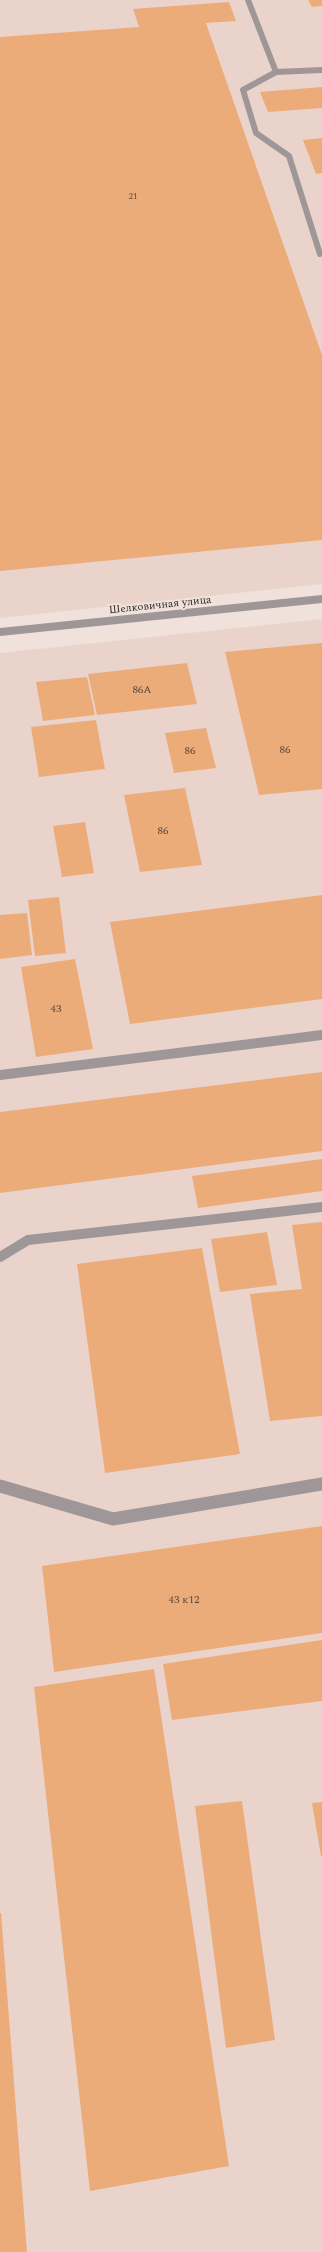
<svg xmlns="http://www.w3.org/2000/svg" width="322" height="2252" viewBox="0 0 322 2252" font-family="Spectral,serif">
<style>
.built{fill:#ead3cb}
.building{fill:#ecac7a}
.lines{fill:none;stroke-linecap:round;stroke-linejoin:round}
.minor-far3{stroke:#9f9797;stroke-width:6}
.minor-far2{stroke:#9f9797;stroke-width:8}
.minor-far1{stroke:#9f9797;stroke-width:10}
.minor{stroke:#9f9797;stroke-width:13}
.labels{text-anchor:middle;stroke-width:4;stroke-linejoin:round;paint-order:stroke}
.far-number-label{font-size:9px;fill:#5e4a3c}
.far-street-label{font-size:11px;fill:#2f2a27;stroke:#f1e1db}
.number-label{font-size:11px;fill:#5e4a3c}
</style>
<rect width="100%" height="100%" fill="#f1e1db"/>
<g class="built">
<path d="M0 0H322V584L0 618Z"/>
<path d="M322 619V2252H0V653Z"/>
</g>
<g class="building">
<path d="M308 0H322V6L312 7Z"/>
<path d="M229 2 236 21 206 23 322 355V540L0 571V37L139 27 133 9Z"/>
<path d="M322 87V108L268 112 260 92Z"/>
<path d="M322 138V173L316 174 303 140Z"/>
<path d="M322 643V789L259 795 225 652Z"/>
<path d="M187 663 197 704 97 715 88 674Z"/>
<path d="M87 677 95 715 43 721 36 682Z"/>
<path d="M96 720 105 769 39 777 31 727Z"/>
<path d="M206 728 216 768 174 773 165 733Z"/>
<path d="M185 788 202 865 140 872 124 795Z"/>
<path d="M85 822 94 873 62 877 53 826Z"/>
<path d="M322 895V999L130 1024 110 922Z"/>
<path d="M59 897 66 953 35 956 28 900Z"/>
<path d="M27 913 32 955 0 959V915Z"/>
<path d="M75 959 93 1049 36 1057 21 967Z"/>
<path d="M322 1072V1151L0 1193V1112Z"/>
<path d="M322 1159V1191L198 1208 192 1176Z"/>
<path d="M322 1222V1416L270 1421 250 1294 302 1289 292 1225Z"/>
<path d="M267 1232 277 1285 220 1292 211 1239Z"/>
<path d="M202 1248 240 1454 105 1473 77 1264Z"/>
<path d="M322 1526V1633L54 1672 42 1566Z"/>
<path d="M322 1640V1701L172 1720 163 1664Z"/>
<path d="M154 1669 229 2166 90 2191 34 1687Z"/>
<path d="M242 1801 275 2040 226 2048 195 1806Z"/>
<path d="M322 1802V1856H321L312 1803Z"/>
<path d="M0 1913H1L27 2252H0Z"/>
</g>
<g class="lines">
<g class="minor-far3">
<path d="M248 0 276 72 243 90 256 133 289 156 320 254"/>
<path d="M276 72 322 70"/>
</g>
<path class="minor-far2" d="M0 632 322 599"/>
<g class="minor-far1">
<path d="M0 1075 322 1035"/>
<path d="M0 1257 28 1240 322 1207"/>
</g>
<path class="minor" d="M0 1486 113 1519 322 1484"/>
</g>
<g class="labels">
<g class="far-number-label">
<text x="133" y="199">21</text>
</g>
<g class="far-street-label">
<text transform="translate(160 604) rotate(-6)" y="4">Шелковичная улица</text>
</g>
<g class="number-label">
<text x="142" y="693">86А</text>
<text x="285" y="753">86</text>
<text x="190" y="754">86</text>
<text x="163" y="834">86</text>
<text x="56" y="1012">43</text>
<text x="184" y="1603">43 к12</text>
</g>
</g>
</svg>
